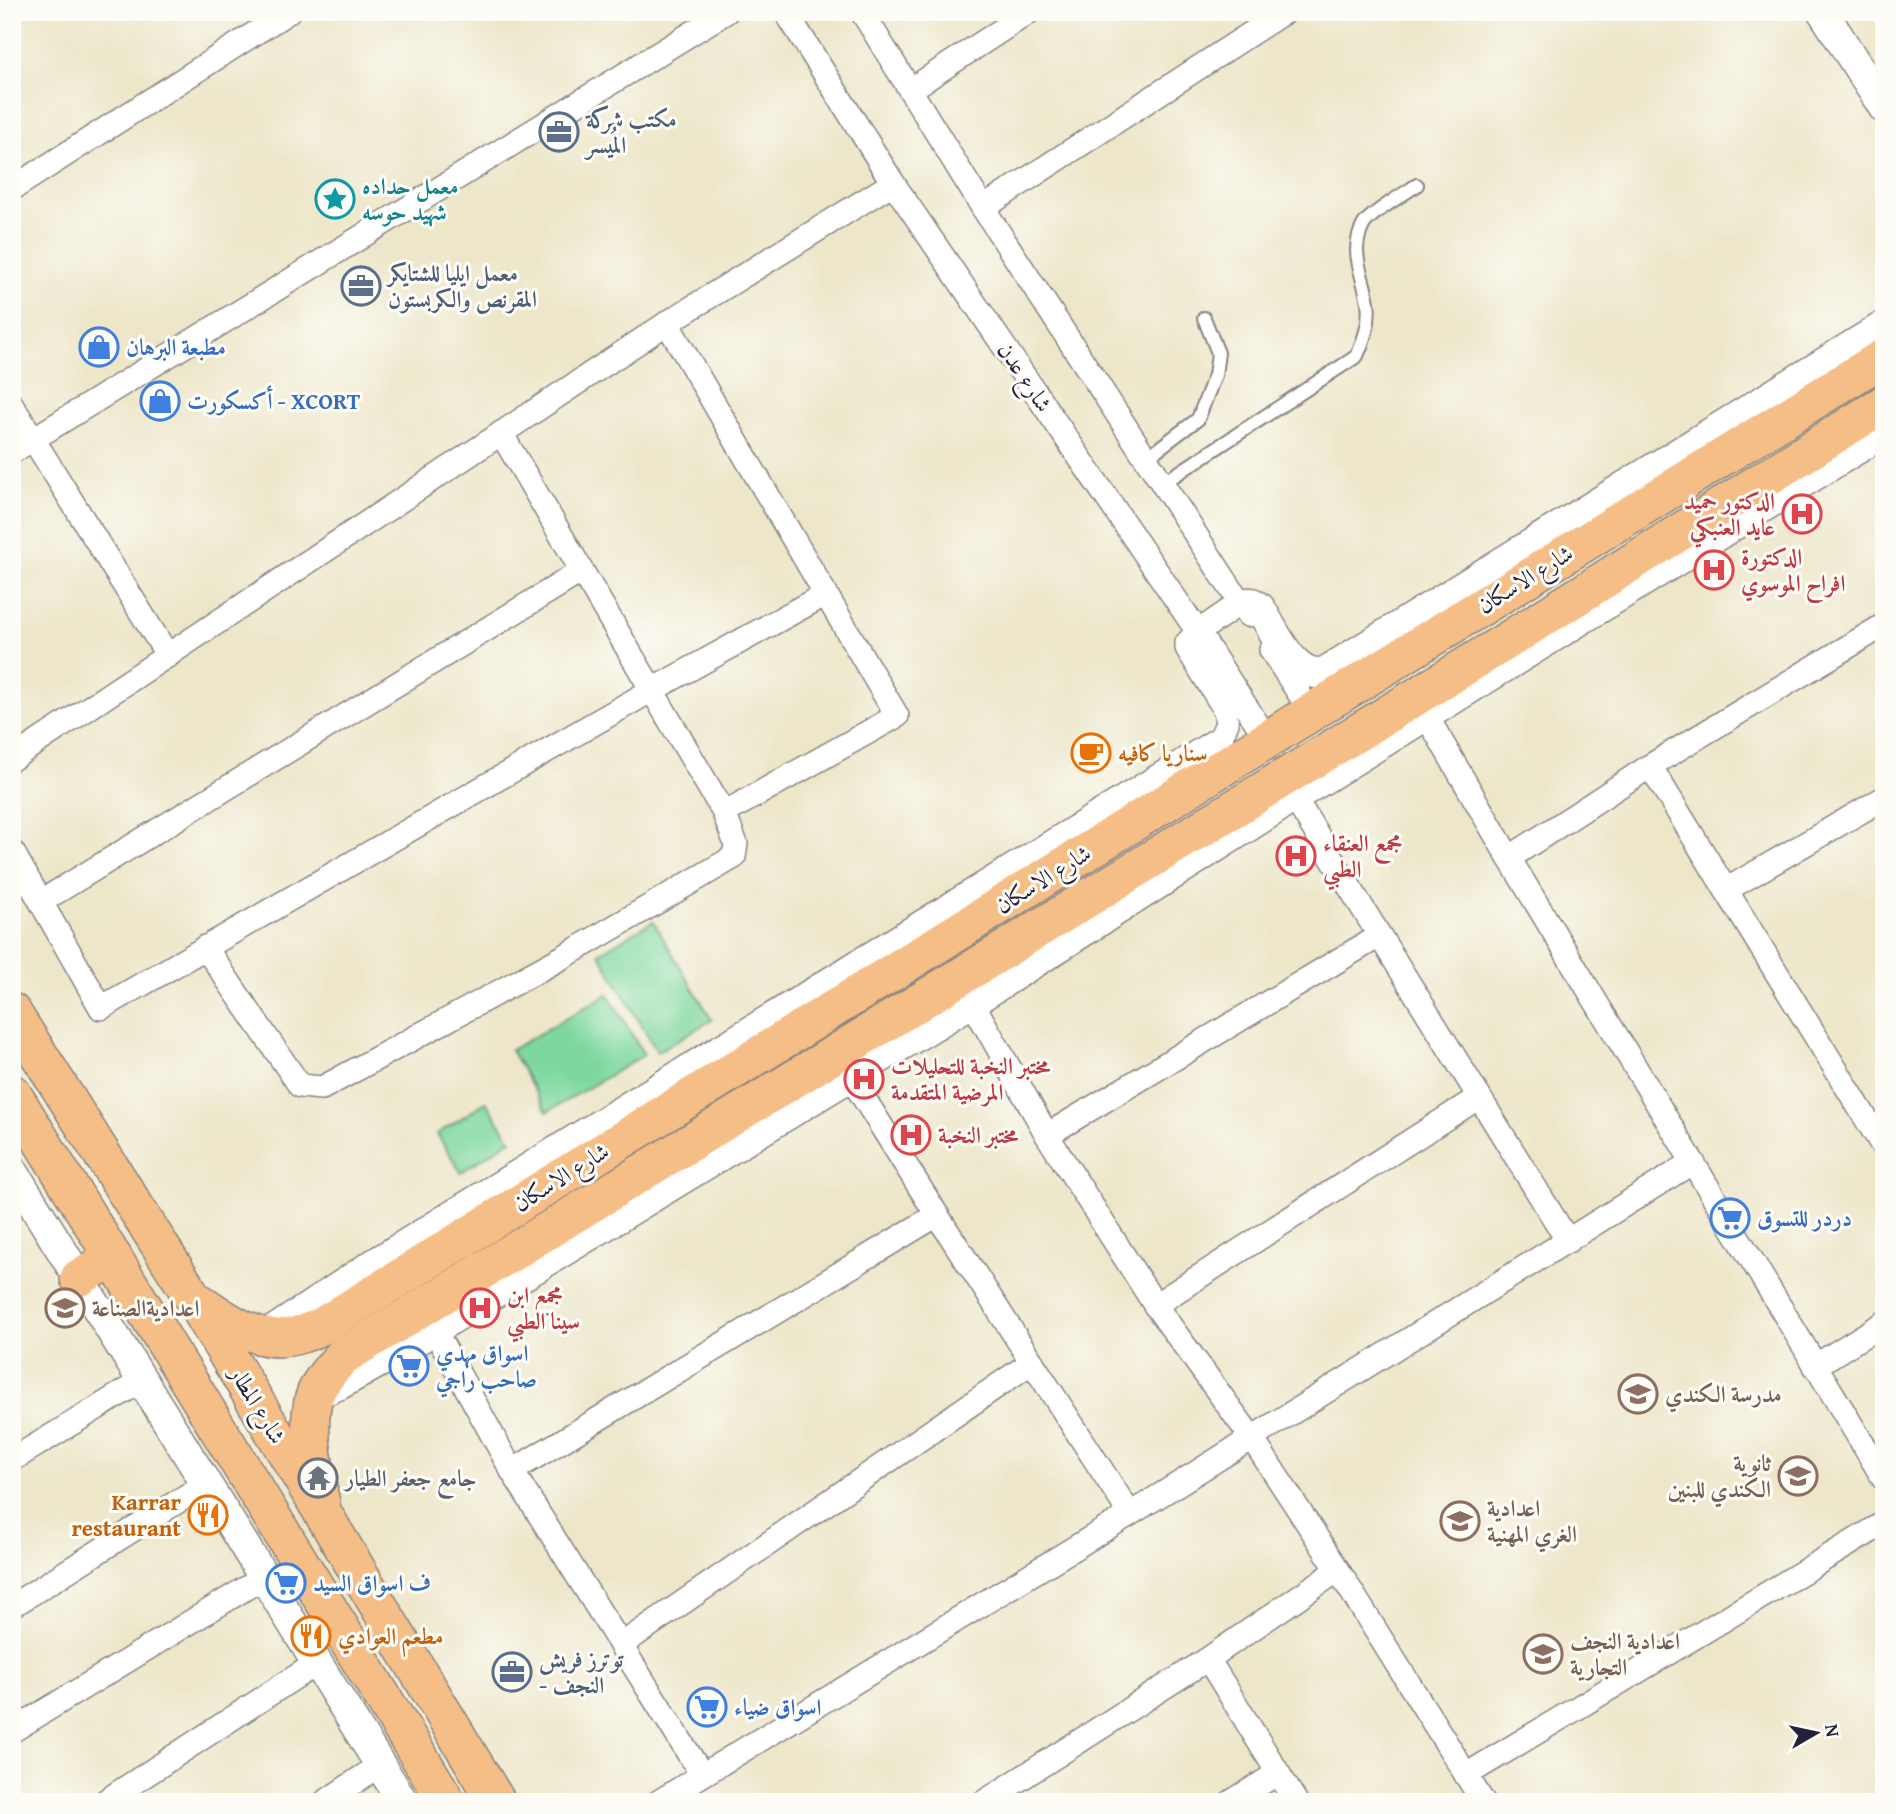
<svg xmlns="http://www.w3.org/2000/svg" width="1896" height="1814" viewBox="0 0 1896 1814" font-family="'Gentium Book Plus',Amiri,serif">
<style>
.green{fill:#7ed89e;stroke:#507d6c;stroke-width:2}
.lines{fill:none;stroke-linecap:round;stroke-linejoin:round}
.service-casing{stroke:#888482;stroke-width:16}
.minor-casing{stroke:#888482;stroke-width:26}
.tertiary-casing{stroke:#888482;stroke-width:33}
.primary-casing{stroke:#888482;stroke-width:40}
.service{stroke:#fff;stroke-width:12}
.minor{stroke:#fff;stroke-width:23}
.tertiary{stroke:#fff;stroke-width:30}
.primary{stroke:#f6be87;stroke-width:37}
.labels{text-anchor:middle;stroke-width:6;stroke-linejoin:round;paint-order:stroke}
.service-label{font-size:23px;font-weight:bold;fill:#4e5e75;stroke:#fdfcf7;text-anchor:start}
.culture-label{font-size:23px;font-weight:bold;fill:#0d838f;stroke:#fdfcf7;text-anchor:start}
.shop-label{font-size:23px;font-weight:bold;fill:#366cbe;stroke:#fdfcf7;text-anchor:start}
.street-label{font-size:23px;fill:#22223b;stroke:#fdfcf7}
.health-label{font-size:23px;font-weight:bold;fill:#be3a42;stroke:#fdfcf7;text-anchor:start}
.food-label{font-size:23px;font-weight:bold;fill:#c56008;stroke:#fdfcf7;text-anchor:start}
.education-label{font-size:23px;font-weight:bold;fill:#785e54;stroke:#fdfcf7;text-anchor:start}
.worship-label{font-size:23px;font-weight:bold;fill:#5b616d;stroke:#fdfcf7;text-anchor:start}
</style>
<rect width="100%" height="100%" fill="#fdfcf7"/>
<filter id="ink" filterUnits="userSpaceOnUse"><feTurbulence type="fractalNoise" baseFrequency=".0143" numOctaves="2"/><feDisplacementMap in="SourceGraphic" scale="14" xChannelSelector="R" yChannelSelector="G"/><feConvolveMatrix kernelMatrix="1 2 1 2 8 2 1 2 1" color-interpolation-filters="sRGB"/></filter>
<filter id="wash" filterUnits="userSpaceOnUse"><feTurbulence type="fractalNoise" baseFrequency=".00686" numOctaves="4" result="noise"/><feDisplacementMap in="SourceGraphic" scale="28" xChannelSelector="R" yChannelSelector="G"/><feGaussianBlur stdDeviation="1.57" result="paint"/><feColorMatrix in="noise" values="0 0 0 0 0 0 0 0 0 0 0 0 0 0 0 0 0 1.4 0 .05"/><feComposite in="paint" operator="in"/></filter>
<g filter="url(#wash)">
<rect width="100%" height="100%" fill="#ede6c9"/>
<g class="green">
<path d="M653 921 712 1020 657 1052 599 953Z"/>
<path d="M608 994 644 1055 547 1112 511 1050Z"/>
<path d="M486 1102 511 1140 461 1172 437 1134Z"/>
</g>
</g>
<g filter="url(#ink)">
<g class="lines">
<g class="service-casing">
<g id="service">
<path d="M1146 458 1198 419 1215 375 1218 353 1204 318"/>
<path d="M1163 483 1357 356C1364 339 1371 322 1368 303 1364 275 1348 252 1364 224 1370 214 1405 193 1417 185"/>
</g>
</g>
<g class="minor-casing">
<g id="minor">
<path d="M786 12 893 183 1198 632 1267 739"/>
<path d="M862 12 983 208 1248 615"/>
<path d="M910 90 1029 12"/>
<path d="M12 189 288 12"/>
<path d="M983 208 1284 12"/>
<path d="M667 323 897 716 724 813"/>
<path d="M12 405 168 656"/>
<path d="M12 452 726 12"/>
<path d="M1271 650 1311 712"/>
<path d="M1426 715 1509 858 1884 1479"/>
<path d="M12 759 667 323 893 183"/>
<path d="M1650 766 1884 1148"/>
<path d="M1294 797 1568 1241"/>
<path d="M12 851 101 1008 652 690 826 594"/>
<path d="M1509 858 1650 766 1884 625"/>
<path d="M1726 890 1884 798"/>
<path d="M42 901 582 571"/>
<path d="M205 947 300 1086 322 1088 563 957 734 857 736 844 724 813 501 433"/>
<path d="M972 1002 1047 1135 1155 1305 1251 1437 1338 1570 1483 1802"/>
<path d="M850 1076 937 1215 1130 1514"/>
<path d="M1047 1135 1379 936"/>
<path d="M1155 1305 1479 1097"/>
<path d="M434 1329 512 1471 702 1775"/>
<path d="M261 1335 366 1265 1221 737 1227 723 1225 710 1187 648V643L1198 632 1240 603"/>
<path d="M1815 1366 1884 1323"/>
<path d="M12 1460 143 1380"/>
<path d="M512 1471 937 1215"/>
<path d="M12 1606 207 1483"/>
<path d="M621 1645 1032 1362"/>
<path d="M1208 1659 1296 1802"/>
<path d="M12 1731 264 1577"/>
<path d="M1466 1775 1884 1523"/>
<path d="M104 1802 317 1663"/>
<path d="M325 1802 380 1765"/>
<path d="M658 1802 1130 1514 1693 1162"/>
<path d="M984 1802 1208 1659 1338 1570"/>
<path d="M1231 1802 1278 1773"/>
</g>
</g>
<g class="tertiary-casing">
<g id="tertiary">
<path d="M1823 12 1884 108"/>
<path d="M1240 603H1252L1260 608C1274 630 1294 681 1325 672L1884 326"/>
<path d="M12 1170 403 1802"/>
<path d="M315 1394 340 1384 394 1354 972 1002 1294 797 1884 432"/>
</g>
</g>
<g class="primary-casing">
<g id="primary">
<path d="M12 1012 193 1298 497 1802"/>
<path d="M12 1093 447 1802"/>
<path d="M79 1278 113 1257"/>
<path d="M193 1298C218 1314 247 1338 278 1338 294 1338 308 1332 322 1326L1884 357"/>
<path d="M322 1510C317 1478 303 1422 316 1392 322 1378 332 1368 342 1357L1505 642 1884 404"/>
</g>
</g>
<use href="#service" class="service"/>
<use href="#minor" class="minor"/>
<use href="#tertiary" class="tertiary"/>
<use href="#primary" class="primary"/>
</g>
</g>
<defs>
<g id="office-ring" transform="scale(2.0125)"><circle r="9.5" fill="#fdfcf7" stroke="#5c6f8a" stroke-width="1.5"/><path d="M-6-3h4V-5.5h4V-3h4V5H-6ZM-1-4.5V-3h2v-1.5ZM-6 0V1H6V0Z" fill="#5c6f8a"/></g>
<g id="sight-ring" transform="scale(2.0125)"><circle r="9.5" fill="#fdfcf7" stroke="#0f9aa8" stroke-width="1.5"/><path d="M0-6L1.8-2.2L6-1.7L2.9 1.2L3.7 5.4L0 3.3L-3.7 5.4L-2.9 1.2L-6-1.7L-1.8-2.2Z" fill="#0f9aa8"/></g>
<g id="shop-ring" transform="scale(2.0125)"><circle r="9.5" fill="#fdfcf7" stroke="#3f7fe0" stroke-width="1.5"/><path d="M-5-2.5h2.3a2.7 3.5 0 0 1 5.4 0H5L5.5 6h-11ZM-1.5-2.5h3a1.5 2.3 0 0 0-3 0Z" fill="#3f7fe0"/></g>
<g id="hospital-ring" transform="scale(2.0125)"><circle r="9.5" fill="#fdfcf7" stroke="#e0444e" stroke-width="1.5"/><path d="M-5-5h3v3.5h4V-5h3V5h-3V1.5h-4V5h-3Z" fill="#e0444e"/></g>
<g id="cafe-ring" transform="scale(2.0125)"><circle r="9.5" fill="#fdfcf7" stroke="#e8710a" stroke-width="1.5"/><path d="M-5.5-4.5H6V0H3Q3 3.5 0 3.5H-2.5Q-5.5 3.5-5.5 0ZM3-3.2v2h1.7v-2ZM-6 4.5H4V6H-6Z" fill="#e8710a"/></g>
<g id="supermarket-ring" transform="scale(2.0125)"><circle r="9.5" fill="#fdfcf7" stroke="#3f7fe0" stroke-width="1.5"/><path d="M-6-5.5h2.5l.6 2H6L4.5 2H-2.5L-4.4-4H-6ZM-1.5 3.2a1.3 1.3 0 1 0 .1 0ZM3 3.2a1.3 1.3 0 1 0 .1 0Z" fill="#3f7fe0"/></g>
<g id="school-ring" transform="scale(2.0125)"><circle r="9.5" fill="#fdfcf7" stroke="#8d6e63" stroke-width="1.5"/><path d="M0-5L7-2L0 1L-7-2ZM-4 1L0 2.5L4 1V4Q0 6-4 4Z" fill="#8d6e63"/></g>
<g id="temple-ring" transform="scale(2.0125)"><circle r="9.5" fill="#fdfcf7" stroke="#6b7280" stroke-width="1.5"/><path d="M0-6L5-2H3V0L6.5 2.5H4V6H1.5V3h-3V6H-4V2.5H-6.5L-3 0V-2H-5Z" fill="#6b7280"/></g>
<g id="restaurant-ring" transform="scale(2.0125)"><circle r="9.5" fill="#fdfcf7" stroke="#e8710a" stroke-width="1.5"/><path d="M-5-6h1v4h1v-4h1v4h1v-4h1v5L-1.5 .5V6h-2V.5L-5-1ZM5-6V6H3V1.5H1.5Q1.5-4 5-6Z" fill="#e8710a"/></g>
</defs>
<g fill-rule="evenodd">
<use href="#office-ring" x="559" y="132"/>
<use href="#sight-ring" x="335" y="199"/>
<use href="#office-ring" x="361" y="286"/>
<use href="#shop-ring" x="99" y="347"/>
<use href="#shop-ring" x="160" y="401"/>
<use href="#hospital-ring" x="1802" y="514"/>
<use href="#hospital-ring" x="1714" y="570"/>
<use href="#cafe-ring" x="1091" y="753"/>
<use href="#hospital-ring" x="1296" y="856"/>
<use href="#hospital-ring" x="864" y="1079"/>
<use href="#hospital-ring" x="911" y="1135"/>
<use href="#supermarket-ring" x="1730" y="1218"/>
<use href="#school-ring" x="65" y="1308"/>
<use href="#hospital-ring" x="480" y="1308"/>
<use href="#supermarket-ring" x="409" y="1366"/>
<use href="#school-ring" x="1638" y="1394"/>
<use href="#school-ring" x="1798" y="1476"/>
<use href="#temple-ring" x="318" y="1478"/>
<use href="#restaurant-ring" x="208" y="1515"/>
<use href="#school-ring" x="1460" y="1521"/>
<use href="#supermarket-ring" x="286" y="1583"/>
<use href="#restaurant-ring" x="311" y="1636"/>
<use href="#school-ring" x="1543" y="1654"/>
<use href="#office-ring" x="512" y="1672"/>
<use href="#supermarket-ring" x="707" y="1707"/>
</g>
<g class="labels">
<g class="service-label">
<text x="586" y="127">مكتب شركة<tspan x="586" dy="26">المُيسر</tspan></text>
<text x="388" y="281">معمل ايليا للشتايكر<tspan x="388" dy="26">المقرنص والكربستون</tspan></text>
<text x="539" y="1667">توترز فريش<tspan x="539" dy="26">- النجف</tspan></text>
</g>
<g class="culture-label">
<text x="362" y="194">معمل حداده<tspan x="362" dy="26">شهيد حوسه</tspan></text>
</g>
<g class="shop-label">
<text x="126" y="355">مطبعة البرهان</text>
<text x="187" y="409">أكسكورت - XCORT</text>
<text x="1757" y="1226">دردر للتسوق</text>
<text x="436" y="1361">اسواق مهدي<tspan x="436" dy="26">صاحب راجي</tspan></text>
<text x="313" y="1591">ف اسواق السيد</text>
<text x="734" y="1715">اسواق ضياء</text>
</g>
<g class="street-label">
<text transform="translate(1025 377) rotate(56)" y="8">شارع عدن</text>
<text transform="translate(1525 579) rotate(-32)" y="8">شارع الاسكان</text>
<text transform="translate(1043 879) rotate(-32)" y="8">شارع الاسكان</text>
<text transform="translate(561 1177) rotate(-32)" y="8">شارع الاسكان</text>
<text transform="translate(258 1405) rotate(59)" y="8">شارع المطار</text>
</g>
<g class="health-label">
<text x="1775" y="509" text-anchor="end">الدكتور حميد<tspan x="1775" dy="26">عايد العنبكي</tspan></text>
<text x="1741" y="565">الدكتورة<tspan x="1741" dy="26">افراح الموسوي</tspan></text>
<text x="1323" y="851">مجمع العنقاء<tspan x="1323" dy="26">الطبي</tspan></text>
<text x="891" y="1074">مختبر النخبة للتحليلات<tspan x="891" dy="26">المرضية المتقدمة</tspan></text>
<text x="938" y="1143">مختبر النخبة</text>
<text x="507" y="1303">مجمع ابن<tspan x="507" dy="26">سينا الطبي</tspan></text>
</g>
<g class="food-label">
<text x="1118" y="761">سناريا كافيه</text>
<text x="181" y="1510" text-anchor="end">Karrar<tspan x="181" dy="26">restaurant</tspan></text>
<text x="338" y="1644">مطعم العوادي</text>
</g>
<g class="education-label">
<text x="92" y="1316">اعداديةالصناعة</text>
<text x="1665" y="1402">مدرسة الكندي</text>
<text x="1771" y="1471" text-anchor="end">ثانوية<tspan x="1771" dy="26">الكندي للبنين</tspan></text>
<text x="1487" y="1516">اعدادية<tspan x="1487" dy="26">الغري المهنية</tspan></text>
<text x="1570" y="1649">اعدادية النجف<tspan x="1570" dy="26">التجارية</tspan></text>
</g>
<g class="worship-label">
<text x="345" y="1486">جامع جعفر الطيار</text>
</g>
</g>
<rect width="1896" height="1814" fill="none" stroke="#fdfcf7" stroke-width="42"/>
<g transform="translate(1816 1733) rotate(81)" stroke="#fdfcf7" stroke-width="5" paint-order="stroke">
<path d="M0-5L12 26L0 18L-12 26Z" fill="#22223b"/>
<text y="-10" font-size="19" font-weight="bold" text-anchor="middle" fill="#22223b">N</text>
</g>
</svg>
